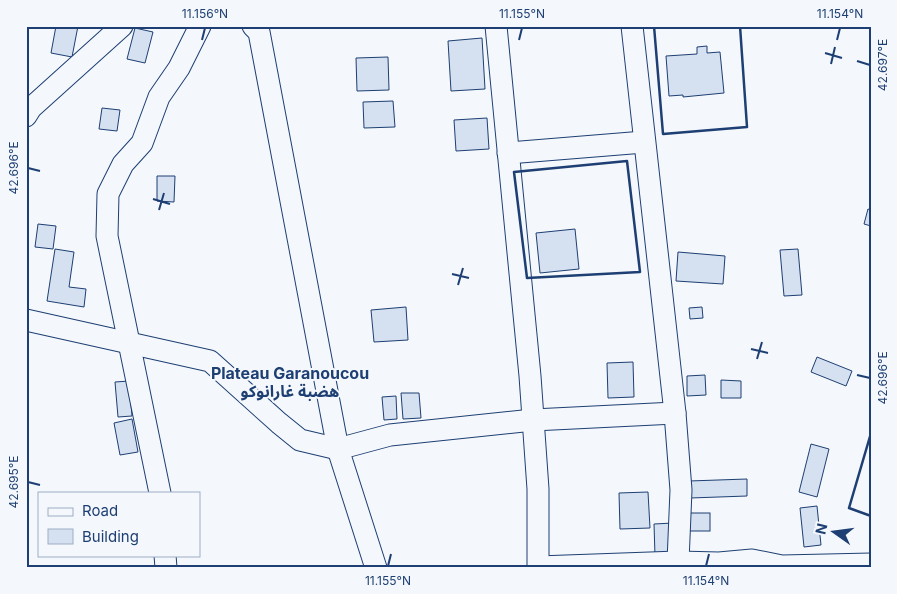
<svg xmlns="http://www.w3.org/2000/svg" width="897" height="594" viewBox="0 0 897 594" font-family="Inter,'Noto Sans Arabic',sans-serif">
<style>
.building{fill:#d5e0f0;stroke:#1d3f73}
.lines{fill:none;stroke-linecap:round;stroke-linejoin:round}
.minor-casing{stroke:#1d3f73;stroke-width:23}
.minor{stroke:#f4f7fb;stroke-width:21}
.wall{stroke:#1d3f73;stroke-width:2.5}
.ticks{fill:none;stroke:#1d3f73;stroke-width:2}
.labels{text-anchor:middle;stroke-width:4;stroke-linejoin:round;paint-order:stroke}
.quarter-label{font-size:16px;font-weight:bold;fill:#1d3f73;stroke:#f4f7fb}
.neatline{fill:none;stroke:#1d3f73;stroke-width:2}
.ticks-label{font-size:12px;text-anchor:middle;fill:#1d3f73}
</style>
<rect width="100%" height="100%" fill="#f4f7fb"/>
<g class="building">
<path d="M56 26H78L72 57 51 53Z"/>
<path d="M135 28 153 32 145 63 127 59Z"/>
<path d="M482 38 485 89 451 91 448 41Z"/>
<path d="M707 46V53L720 52 724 93 683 97V95L669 96 666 56 697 54V47Z"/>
<path d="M388 57 389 90 357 91 356 58Z"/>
<path d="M393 101 395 127 364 128 363 102Z"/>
<path d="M102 108 120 110 117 131 99 129Z"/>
<path d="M487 118 489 149 456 151 454 120Z"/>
<path d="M157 176H175L174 202 157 201Z"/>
<path d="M868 209 871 210V226L864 224Z"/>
<path d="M38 224 56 226 53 249 35 247Z"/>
<path d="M575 229 579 269 540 273 536 233Z"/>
<path d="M55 249 74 252 69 287 86 289 84 307 47 301Z"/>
<path d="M798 249 802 295 784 296 780 250Z"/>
<path d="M678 252 725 256 723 284 676 281Z"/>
<path d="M406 307 408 340 374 342 371 310Z"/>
<path d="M702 307 703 318 690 319 689 308Z"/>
<path d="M817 357 852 371 846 386 811 372Z"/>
<path d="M633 362 634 397 608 398 607 363Z"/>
<path d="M705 375 706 395 687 396V376Z"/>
<path d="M721 380 741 381V398H721Z"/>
<path d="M129 381 132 416 118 417 115 382Z"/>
<path d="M401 393H419L421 418 403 419Z"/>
<path d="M396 396 397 419 384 420 382 397Z"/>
<path d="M132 419 138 452 120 455 114 423Z"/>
<path d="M811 444 829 449 817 497 799 492Z"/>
<path d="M747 479V496L690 498 689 481Z"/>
<path d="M648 492 650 528 620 529 619 493Z"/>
<path d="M817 506 821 545 804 547 800 508Z"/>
<rect x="689" y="513" width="21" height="18"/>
<path d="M673 523 675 555 655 556 654 524Z"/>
</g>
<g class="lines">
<g class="minor-casing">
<g id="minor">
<path d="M253 26 259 32 338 449 376 568"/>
<path d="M496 26 530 376 538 489V568"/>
<path d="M632 26 675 413 681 490 678 562"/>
<path d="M26 116 31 108 122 26"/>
<path d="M508 153 644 142"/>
<path d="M26 320 210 361 279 423 300 440 338 449 390 435 533 420 675 413"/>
<path d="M160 493 107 236 108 194 123 164 142 143 159 97 179 68 200 26"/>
<path d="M165 555 166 568"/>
<path d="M538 567 678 562 719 563 752 560 782 566 871 564"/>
</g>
</g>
<use href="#minor" class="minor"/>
<g class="wall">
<path d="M654 26 663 134 747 127 740 26"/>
<path d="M627 161 640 272 527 278 514 172Z"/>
<path d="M871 433 849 508 871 516"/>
</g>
</g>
<path class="ticks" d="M202 40 205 28M519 40 522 28M837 40 840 28M825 53 842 58M857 61 870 65M831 64 835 47M28 168 40 171M153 199 170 204M159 210 164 193M452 274 469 278M458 285 463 268M751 349 768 353M757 359 762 342M857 375 870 378M28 482 40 485M388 566 391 554M706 566 709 554"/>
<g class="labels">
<g class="quarter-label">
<text x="290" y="379">Plateau Garanoucou<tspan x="290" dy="18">هضبة غارانوكو</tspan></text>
</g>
</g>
<rect width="897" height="594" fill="none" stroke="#f4f7fb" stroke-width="55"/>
<rect x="38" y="492" width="162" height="65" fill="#f4f7fb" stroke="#9eadc5"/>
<rect x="48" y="508" width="25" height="8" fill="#f4f7fb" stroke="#9eadc5"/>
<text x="82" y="516" font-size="15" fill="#1d3f73">Road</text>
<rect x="48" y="529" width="25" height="15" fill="#d5e0f0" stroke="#9eadc5"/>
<text x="82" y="542" font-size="15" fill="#1d3f73">Building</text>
<g transform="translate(834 532) rotate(284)" stroke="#f4f7fb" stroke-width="4" paint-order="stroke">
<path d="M0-4L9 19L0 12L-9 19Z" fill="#1d3f73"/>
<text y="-8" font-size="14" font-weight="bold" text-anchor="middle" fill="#1d3f73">N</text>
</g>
<rect x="28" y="28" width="842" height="538" class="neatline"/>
<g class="ticks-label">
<text x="205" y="18">11.156°N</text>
<text x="522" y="18">11.155°N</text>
<text x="840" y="18">11.154°N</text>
<text transform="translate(883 65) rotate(-90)" y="4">42.697°E</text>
<text transform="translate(14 168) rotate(-90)" y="4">42.696°E</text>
<text transform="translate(883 378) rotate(-90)" y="4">42.696°E</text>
<text transform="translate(14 482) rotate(-90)" y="4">42.695°E</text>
<text x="388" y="585">11.155°N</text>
<text x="706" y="585">11.154°N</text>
</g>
</svg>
